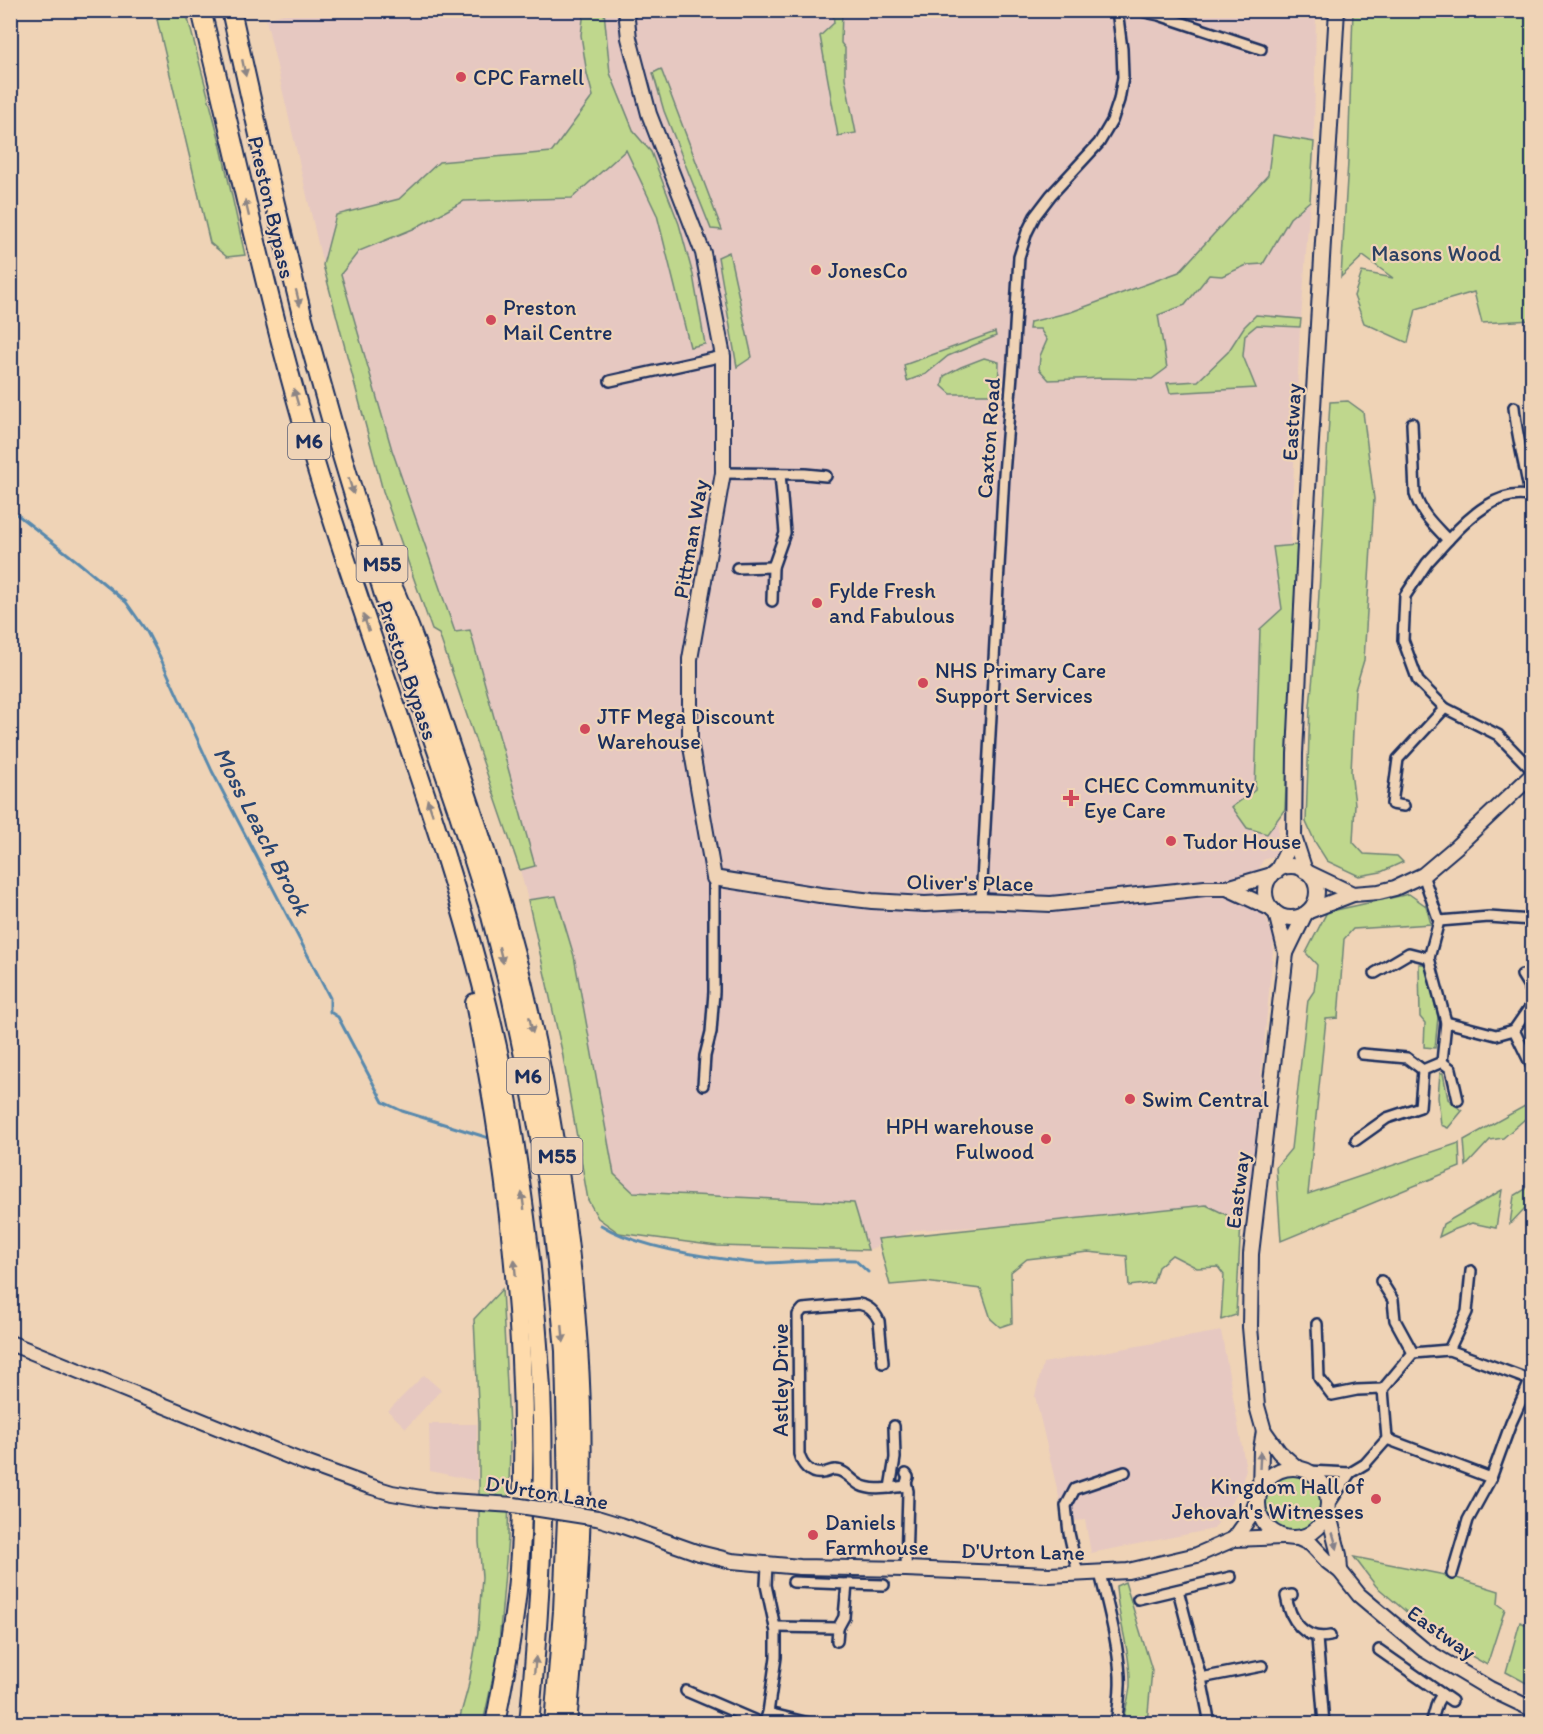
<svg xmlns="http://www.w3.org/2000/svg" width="1543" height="1734" viewBox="0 0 1543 1734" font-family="Itim,sans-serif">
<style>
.built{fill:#e6c8c1;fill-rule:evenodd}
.green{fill:#bfd78d;stroke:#6d8376;stroke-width:1.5}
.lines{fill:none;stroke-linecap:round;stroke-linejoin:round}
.stream{stroke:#5889ad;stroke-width:3}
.street-casing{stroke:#1b2f5e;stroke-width:14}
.secondary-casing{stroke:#1b2f5e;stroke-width:18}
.highway-casing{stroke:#1b2f5e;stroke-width:22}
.street{stroke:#efd3b6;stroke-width:9}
.secondary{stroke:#efd3b6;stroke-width:14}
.highway{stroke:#fedbac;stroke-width:18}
.secondary-bridge-casing{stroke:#1b2f5e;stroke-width:18;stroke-linecap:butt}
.secondary-bridge{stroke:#efd3b6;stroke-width:14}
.oneway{fill:#8c8585}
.oneway2{fill:#85818a}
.poi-dot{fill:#d1495b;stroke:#efd3b6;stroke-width:2}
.labels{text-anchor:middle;stroke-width:4.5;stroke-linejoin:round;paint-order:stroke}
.shield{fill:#efd3b6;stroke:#5b6078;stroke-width:1.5}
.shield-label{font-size:21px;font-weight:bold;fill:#1b2f5e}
.poi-label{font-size:22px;fill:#1b2f5e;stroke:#efd3b6;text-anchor:start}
.street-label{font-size:22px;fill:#1b2f5e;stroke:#efd3b6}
.park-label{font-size:22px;fill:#2b4063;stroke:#efd3b6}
.water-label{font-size:24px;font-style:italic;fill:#2a4672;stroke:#efd3b6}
</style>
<rect width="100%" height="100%" fill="#efd3b6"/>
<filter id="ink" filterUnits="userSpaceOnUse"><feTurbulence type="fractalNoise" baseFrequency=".0167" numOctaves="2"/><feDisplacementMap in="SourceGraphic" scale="12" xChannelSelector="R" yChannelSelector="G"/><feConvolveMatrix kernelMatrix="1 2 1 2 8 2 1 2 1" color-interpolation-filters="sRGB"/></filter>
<g filter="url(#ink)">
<g class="built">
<path d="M296 10 584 11 581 35 587 74 593 96 552 153 439 162 399 199 336 215 323 265 266 19Z"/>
<path d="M604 11H833L835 23 820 36 856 132 845 78V48L841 43 842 11H1316L1314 142 1273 135 1268 175 1179 272 1071 312 1030 322 1029 329 1040 328 1047 340 1040 356 1103 378 1152 379 1167 367 1158 315 1185 305 1209 275 1222 276 1247 265 1263 264 1290 218 1310 201 1301 319 1256 316 1244 327 1228 352 1198 381 1167 383 1256 388 1243 356 1245 335 1257 325 1300 327 1277 855 1263 860 1253 883 1274 939 1248 1214 915 1230 868 1250 853 1203 632 1192 614 1174 574 956 556 896 528 900 520 870 535 866 470 630 455 632 392 450 341 274 359 251 413 229 464 201 572 198 626 149 657 215 690 346 704 344 693 275 679 224 651 152 634 132 610 73ZM653 74 711 229 664 111ZM729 252 752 357 738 367 718 257ZM996 336 948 356 926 374 904 365Z"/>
<path d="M1221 1331 1246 1469 1240 1489 1214 1529 1091 1553 1085 1520 1065 1522 1035 1396 1043 1363Z"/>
<path d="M424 1375 441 1390 406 1428 388 1411Z"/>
<path d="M429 1424H477V1481L430 1471Z"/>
</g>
<g class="green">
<path d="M155 11H186L220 142 245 255 227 257 210 243Z"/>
<path d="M584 11H604L610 73 634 132 651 152 679 224 693 275 705 344 690 347 657 215 626 150 572 198 464 201 413 229 359 251 341 274 392 450 455 632 470 630 535 866 520 870 439 634 432 630 383 491 323 265 336 215 399 199 439 162 552 152 593 96 587 74 581 35Z"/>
<path d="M833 11H842L841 43 845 48V78L856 133 838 136 820 36 834 23Z"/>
<path d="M1353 11H1532V320L1482 323 1474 292 1416 309 1408 343 1364 323 1354 296 1362 272 1393 278 1363 256 1341 277 1348 162Z"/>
<path d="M661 69 722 230 711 229 664 111 653 73Z"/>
<path d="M1273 135 1314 142 1310 201 1290 218 1263 264 1247 265 1222 276 1209 275 1185 305 1158 315 1167 368 1152 379 1103 378 1049 380 1039 369 1040 356 1047 340 1040 329H1029L1030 322 1071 312 1179 272 1268 175Z"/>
<path d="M729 252 752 357 737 367 718 257Z"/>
<path d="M1256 315 1301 319 1300 327 1257 325 1245 335 1243 356 1256 388 1170 393 1167 383 1198 381 1228 352 1244 327Z"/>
<path d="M995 332 996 336 948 356 926 374 907 381 904 365Z"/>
<path d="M984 358 999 362 998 394H951L942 386 944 376 961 367Z"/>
<path d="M1348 401 1363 412 1374 499 1364 660 1355 690 1351 772 1355 804 1353 842 1364 854 1397 856 1403 862 1381 872 1359 876 1327 861 1315 842 1306 822 1310 706 1316 645 1330 402Z"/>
<path d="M1297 545 1285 809 1267 834 1247 828 1232 807 1255 790 1260 629 1282 609 1273 547Z"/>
<path d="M1409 894 1426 906 1431 924 1353 929 1344 939 1338 1018 1326 1019 1308 1194 1459 1143 1460 1167 1281 1241 1276 1167 1291 1149 1308 1000 1314 991 1317 965 1306 953 1327 912Z"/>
<path d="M556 896 574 956 614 1174 633 1192 854 1203 868 1250 717 1246 619 1233 598 1218 588 1200 562 1051 528 900Z"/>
<path d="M1419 964H1425L1438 1017 1435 1048 1424 1047 1425 1023 1420 1017Z"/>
<path d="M1440 1073H1443L1448 1099 1462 1111 1448 1128 1441 1125 1438 1097Z"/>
<path d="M1532 1102V1113L1503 1138 1490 1140 1466 1166 1464 1140Z"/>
<path d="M1532 1185V1203L1525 1208 1510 1224 1514 1196Z"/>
<path d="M1502 1190 1496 1228 1472 1223 1453 1230 1439 1237 1443 1224Z"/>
<path d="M1206 1205 1241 1222 1236 1315 1221 1320 1224 1275 1218 1267 1197 1268 1172 1255 1158 1267 1153 1283 1129 1286 1127 1256 1088 1252 1027 1259 1011 1272 1012 1323 1000 1327 991 1319 981 1289 925 1282 890 1285 878 1239Z"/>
<path d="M502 1289 510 1444 508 1537 498 1655 483 1723 458 1724 468 1688 478 1632 482 1577 479 1542V1422L474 1319Z"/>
<circle cx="1294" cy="1502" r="28"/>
<path d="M1354 1557 1450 1576 1499 1591 1498 1604 1505 1609 1487 1665 1431 1633 1376 1586Z"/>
<path d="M1125 1582 1152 1670 1147 1723H1122C1125 1711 1129 1698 1130 1686 1131 1652 1118 1620 1116 1586Z"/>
<path d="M1520 1622 1532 1627V1686L1506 1672Z"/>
</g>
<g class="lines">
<g class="stream">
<path d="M10 509 78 562 126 602 147 632 160 657 212 771 330 998V1012L338 1017 383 1102 402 1111 492 1139"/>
<path d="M601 1225C633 1245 692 1255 730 1260 742 1261 755 1264 767 1263 796 1262 825 1259 855 1260L868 1272"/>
</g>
<g class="street-casing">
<g id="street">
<path d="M1117 12 1140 11 1159 15 1261 49"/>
<path d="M610 381 723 356"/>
<path d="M1514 407C1517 437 1525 466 1530 495"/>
<path d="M1412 423 1415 494C1421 514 1434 525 1448 540L1427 563 1405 596 1403 640 1418 681 1445 708 1498 735 1532 770"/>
<path d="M723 473 805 474 826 476"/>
<path d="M1448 540C1469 517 1499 488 1532 497"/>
<path d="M737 568 773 567"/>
<path d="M772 601 773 567 785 533 780 474"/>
<path d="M1404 806 1392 804 1398 759 1445 708"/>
<path d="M981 901 1004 474 1013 362 1019 257 1027 232 1035 216 1051 195 1099 143 1112 121 1119 100 1123 77 1122 49 1117 10"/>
<path d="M1439 921 1489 917 1532 920"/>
<path d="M1375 973 1409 953 1429 958"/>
<path d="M1446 1022 1496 1035 1514 1030 1532 1004 1530 988 1522 975"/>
<path d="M1514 1030 1531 1065H1532"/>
<path d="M1362 1054 1407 1058 1423 1070"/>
<path d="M1442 1062 1451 1069 1458 1100"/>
<path d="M703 1085 705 1056 711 1032 714 992V878"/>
<path d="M1356 1140 1387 1118 1420 1107 1423 1070 1442 1062 1446 1022 1429 958 1439 921 1423 875"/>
<path d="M1381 1281 1393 1300 1395 1320 1413 1353"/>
<path d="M1317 1324 1319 1378 1332 1395 1357 1390 1383 1389"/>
<path d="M1449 1350 1467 1312 1471 1271"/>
<path d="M883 1363 879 1321C875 1312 869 1306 859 1304L803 1309 798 1315 799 1454C802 1465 810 1475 822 1473 827 1473 831 1469 836 1470 845 1470 852 1481 860 1485 873 1492 893 1487 907 1486"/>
<path d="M1387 1439 1491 1478"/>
<path d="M1308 1471 1350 1473"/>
<path d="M906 1474 908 1477 906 1483 908 1491 906 1569"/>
<path d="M890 1488 895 1458 894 1426"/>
<path d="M1328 1506 1350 1473 1365 1464 1387 1439 1383 1389 1413 1353 1449 1350 1530 1380"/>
<path d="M1100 1573C1108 1607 1118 1642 1120 1676 1121 1692 1118 1708 1116 1724"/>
<path d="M1078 1574 1069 1533 1066 1506 1075 1489 1125 1472"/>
<path d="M1452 1574 1468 1520 1491 1478 1511 1423 1532 1377"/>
<path d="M793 1582 847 1584 844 1617 838 1628"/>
<path d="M847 1584 884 1585"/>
<path d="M1178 1590 1201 1678 1210 1724"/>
<path d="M1292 1595 1286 1596C1290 1620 1304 1641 1330 1636"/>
<path d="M1138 1599 1231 1577"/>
<path d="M775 1627 838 1628 837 1641"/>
<path d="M1317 1638 1324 1724"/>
<path d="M1379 1650 1452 1701"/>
<path d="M1201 1678 1262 1666"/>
<path d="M686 1691 763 1724"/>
<path d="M768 1713 813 1724"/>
<path d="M764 1724 768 1713 776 1657V1632L766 1585 767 1565"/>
<path d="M1431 1724 1437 1703 1442 1694"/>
</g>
</g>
<g class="secondary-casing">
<g id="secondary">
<path d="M626 10 629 38 649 114 703 253 723 356V473L690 659V741L714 878 820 895 872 901 925 904 981 901 1051 904 1205 888H1227L1272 875"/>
<circle cx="1291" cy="892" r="26"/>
<path d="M1277 871 1294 837"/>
<path d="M1305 871 1294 837 1295 754 1306 523 1337 10"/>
<path d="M1309 873 1353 894"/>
<path d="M1227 888 1272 909"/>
<path d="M1309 911 1353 894 1379 892 1395 888 1423 875 1456 847 1532 775"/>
<path d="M1276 913 1286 953 1251 1254 1250 1327 1257 1406 1264 1431 1279 1452 1297 1468"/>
<path d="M1286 953 1305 914"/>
<path d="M10 1343 303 1462 369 1486 392 1493 433 1500 514 1505"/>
<circle cx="1293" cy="1503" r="35"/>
<path d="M1260 1490 1261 1449 1264 1431"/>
<path d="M1328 1511 1339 1555 1340 1571"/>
<path d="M597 1518 620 1525 699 1553 732 1561 800 1567 906 1569 1049 1575 1128 1571 1197 1555 1234 1539 1282 1537"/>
<path d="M1298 1538 1311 1544 1328 1562 1340 1571 1359 1595 1423 1649 1490 1689 1532 1709"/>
<path d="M1234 1539 1252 1514 1257 1500"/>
</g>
</g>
<g class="highway-casing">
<g id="highway">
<path d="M201 10C239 165 271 321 318 473 375 659 449 840 493 1029 506 1084 514 1139 522 1195 531 1259 537 1324 541 1388 546 1500 540 1612 529 1724"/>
<path d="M231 10 268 175 302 315 334 429 388 608 459 814 489 908 511 995 531 1089 548 1181 557 1262 565 1351 566 1398 568 1495 563 1611 554 1724"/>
<path d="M390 581C417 640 435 703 456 763 482 839 507 916 525 994 552 1111 570 1229 578 1348 587 1473 578 1599 567 1724"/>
<path d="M475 1003C511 1184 532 1369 520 1553 517 1611 506 1667 495 1724"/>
</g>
</g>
<use href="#street" class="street"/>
<use href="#secondary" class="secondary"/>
<use href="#highway" class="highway"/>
<g class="secondary-bridge-casing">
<path id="secondary-bridge" d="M514 1505 597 1518"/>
</g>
<use href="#secondary-bridge" class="secondary-bridge"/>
</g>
<defs><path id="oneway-solid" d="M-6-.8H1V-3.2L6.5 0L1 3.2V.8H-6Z" transform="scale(1.5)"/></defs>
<g class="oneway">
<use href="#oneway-solid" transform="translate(244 68) rotate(78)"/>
<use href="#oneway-solid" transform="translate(247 208) rotate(-103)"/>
<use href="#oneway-solid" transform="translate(298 298) rotate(76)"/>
<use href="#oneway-solid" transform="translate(296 397) rotate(-106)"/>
<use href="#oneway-solid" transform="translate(351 486) rotate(73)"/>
<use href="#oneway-solid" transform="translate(366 623) rotate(-109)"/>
<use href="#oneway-solid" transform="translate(430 807) rotate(-109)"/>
<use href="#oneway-solid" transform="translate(501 955) rotate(76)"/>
<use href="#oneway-solid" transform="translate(531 1025) rotate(78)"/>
<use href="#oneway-solid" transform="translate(523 1201) rotate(-98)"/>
<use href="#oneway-solid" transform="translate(515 1268) rotate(-95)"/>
<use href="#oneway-solid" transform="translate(563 1334) rotate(85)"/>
<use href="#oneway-solid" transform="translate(535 1665) rotate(-85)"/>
</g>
<g class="oneway2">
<use href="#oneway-solid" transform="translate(1260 1460) rotate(-87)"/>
<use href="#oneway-solid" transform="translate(1335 1541) rotate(74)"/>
</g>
</g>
<g class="poi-dot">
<circle cx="461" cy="77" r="6"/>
<circle cx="816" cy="270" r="6"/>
<circle cx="491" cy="320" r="6"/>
<circle cx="817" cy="603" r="6"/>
<circle cx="923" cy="683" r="6"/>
<circle cx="585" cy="729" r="6"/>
<path d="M1068 789h6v6h6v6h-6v6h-6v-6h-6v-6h6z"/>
<circle cx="1171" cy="841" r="6"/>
<circle cx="1130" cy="1099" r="6"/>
<circle cx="1046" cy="1139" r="6"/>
<circle cx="1376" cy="1499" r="6"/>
<circle cx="813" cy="1535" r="6"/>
</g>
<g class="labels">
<g class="shield">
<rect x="288" y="423" width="42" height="36" rx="4.5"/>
<rect x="356.5" y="546" width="51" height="36" rx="4.5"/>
<rect x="507" y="1058" width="42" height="36" rx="4.5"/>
<rect x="531.5" y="1138" width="51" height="36" rx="4.5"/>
</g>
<g class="shield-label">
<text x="309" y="448">M6</text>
<text x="382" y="571">M55</text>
<text x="528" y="1083">M6</text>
<text x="557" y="1163">M55</text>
</g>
<g class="poi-label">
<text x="473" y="85">CPC Farnell</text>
<text x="828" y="278">JonesCo</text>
<text x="503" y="315">Preston<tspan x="503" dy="25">Mail Centre</tspan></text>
<text x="829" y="598">Fylde Fresh<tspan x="829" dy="25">and Fabulous</tspan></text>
<text x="935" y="678">NHS Primary Care<tspan x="935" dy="25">Support Services</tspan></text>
<text x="597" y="724">JTF Mega Discount<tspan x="597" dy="25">Warehouse</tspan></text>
<text x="1084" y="793">CHEC Community<tspan x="1084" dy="25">Eye Care</tspan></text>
<text x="1183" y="849">Tudor House</text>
<text x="1142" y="1107">Swim Central</text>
<text x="1034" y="1134" text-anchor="end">HPH warehouse<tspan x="1034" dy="25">Fulwood</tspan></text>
<text x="1364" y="1494" text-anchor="end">Kingdom Hall of<tspan x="1364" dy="25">Jehovah's Witnesses</tspan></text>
<text x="825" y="1530">Daniels<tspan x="825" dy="25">Farmhouse</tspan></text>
</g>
<g class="street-label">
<text transform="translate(272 207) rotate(77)" y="8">Preston Bypass</text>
<text transform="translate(1291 422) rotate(-87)" y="8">Eastway</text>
<text transform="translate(988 438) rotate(-86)" y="8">Caxton Road</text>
<text transform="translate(690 539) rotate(-80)" y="8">Pittman Way</text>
<text transform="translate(408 670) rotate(71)" y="8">Preston Bypass</text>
<text transform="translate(970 882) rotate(1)" y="8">Oliver's Place</text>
<text transform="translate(1237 1190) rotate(-83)" y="8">Eastway</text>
<text transform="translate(780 1380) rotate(-90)" y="8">Astley Drive</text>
<text transform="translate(547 1492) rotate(9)" y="8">D'Urton Lane</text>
<text transform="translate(1023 1551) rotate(1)" y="8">D'Urton Lane</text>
<text transform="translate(1442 1632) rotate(35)" y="8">Eastway</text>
</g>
<g class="park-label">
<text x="1436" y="261">Masons Wood</text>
</g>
<g class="water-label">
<text transform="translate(262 831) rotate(63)" y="8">Moss Leach Brook</text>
</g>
</g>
<rect width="1543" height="1734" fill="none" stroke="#efd3b6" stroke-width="36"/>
<rect x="18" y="18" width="1507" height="1698" fill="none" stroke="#1b2f5e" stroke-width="2" filter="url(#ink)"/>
</svg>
